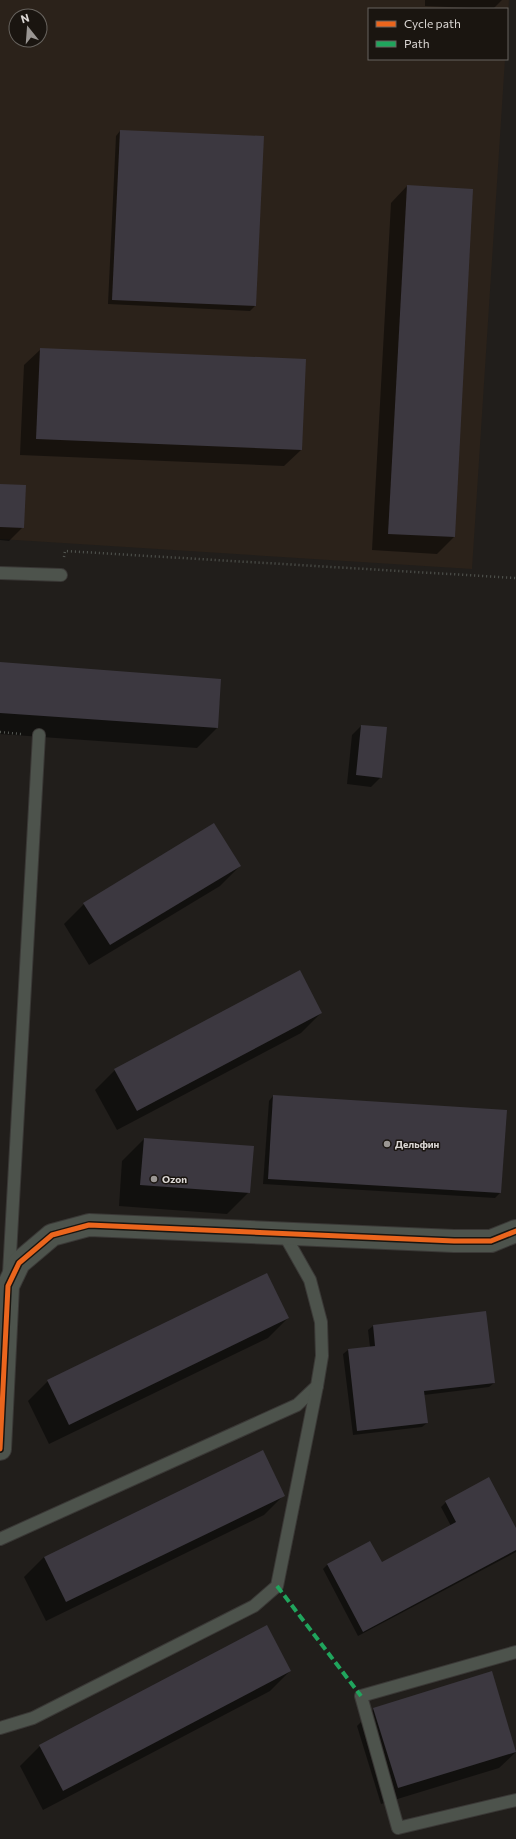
<svg xmlns="http://www.w3.org/2000/svg" width="516" height="1839" viewBox="0 0 516 1839" font-family="Commissioner,sans-serif">
<style>
.built{fill:#2b221a;fill-rule:evenodd}
.shadow{fill:#0007}
.building{fill:#3c3840}
.lines{fill:none;stroke-linecap:round;stroke-linejoin:round}
.lane-casing{stroke:#3a3836;stroke-width:14}
.street-casing{stroke:#3a3836;stroke-width:24}
.path{stroke:#545752;stroke-width:2.5;stroke-dasharray:1 3;stroke-linecap:butt}
.lane{stroke:#4d534c;stroke-width:12}
.street{stroke:#4d534c;stroke-width:22}
.quiet{stroke:#20a55d;stroke-width:4;stroke-dasharray:8 4;stroke-linecap:butt}
.cycleway-casing{stroke:#1a1510;stroke-width:8}
.cycleway{stroke:#eb651d;stroke-width:5}
.poi-dot{fill:#9a9693;stroke:#1a1510;stroke-width:1.5}
.labels{text-anchor:middle;stroke-width:3;stroke-linejoin:round;paint-order:stroke}
.poi-label{font-size:10px;font-weight:bold;fill:#dbd7d4;stroke:#1a1510;text-anchor:start}
</style>
<rect width="100%" height="100%" fill="#211e1b"/>
<path class="built" d="M0 0H509L507 31V9H369V59H505L472 569 0 539ZM16 16H40V40H16Z"/>
<g class="shadow">
<path d="M425 0H502L493 9 425 6Z"/>
<path d="M120 131 255 306 250 311 108 304 116 136Z"/>
<path d="M407 186 454 537 437 554 372 550 391 203Z"/>
<path d="M41 349 301 450 284 466 20 455 24 365Z"/>
<path d="M0 485 23 527 9 541 0 540Z"/>
<path d="M0 663 217 728 197 748 0 734Z"/>
<path d="M361 726 381 777 371 787 347 784 352 735Z"/>
<path d="M240 866 220 886 89 965 64 924 84 904Z"/>
<path d="M321 1013 301 1033 117 1130 95 1090 115 1070Z"/>
<path d="M273 1096 500 1193 495 1198 263 1184 269 1101Z"/>
<path d="M144 1139 253 1147 249 1192 227 1214 119 1206 122 1161Z"/>
<path d="M288 1318 268 1338 49 1444 28 1401 48 1381Z"/>
<path d="M373 1326 494 1383 489 1387 424 1395 427 1423 422 1427 353 1435 343 1354 348 1350 370 1347 368 1330Z"/>
<path d="M284 1495 264 1515 46 1621 24 1577 44 1557Z"/>
<path d="M446 1502 516 1530V1552L358 1636 323 1569 327 1565 382 1564 451 1526 441 1507Z"/>
<path d="M290 1671 270 1691 43 1810 20 1766 40 1746Z"/>
<path d="M374 1709 516 1752 499 1768 381 1804 357 1726Z"/>
</g>
<g class="building">
<path d="M120 130 264 136 256 306 112 300Z"/>
<path d="M407 185 473 189 455 537 388 534Z"/>
<path d="M40 348 306 359 302 450 36 439Z"/>
<path d="M0 484 26 485 24 528 0 527Z"/>
<path d="M0 662 221 679 218 728 0 713Z"/>
<path d="M361 725 387 727 382 778 356 775Z"/>
<path d="M214 823 241 866 110 945 83 903Z"/>
<path d="M300 970 322 1013 137 1111 114 1069Z"/>
<path d="M273 1095 507 1110 501 1193 268 1179Z"/>
<path d="M144 1138 254 1146 250 1193 140 1185Z"/>
<path d="M267 1273 289 1318 69 1425 47 1380Z"/>
<path d="M486 1311 495 1383 424 1391 428 1423 357 1431 348 1349 375 1346 373 1325Z"/>
<path d="M263 1450 285 1496 66 1602 44 1557Z"/>
<path d="M489 1477 516 1528V1550L363 1632 327 1564 370 1541 382 1562 456 1522 445 1501Z"/>
<path d="M267 1625 291 1671 63 1791 39 1745Z"/>
<path d="M492 1671 516 1752 398 1788 373 1708Z"/>
</g>
<g class="lines">
<g class="lane-casing">
<g id="lane">
<path d="M0 573 61 575"/>
<path d="M9 1273 39 735"/>
<path d="M0 1539 297 1405 317 1386 322 1356 321 1322 310 1280 284 1234"/>
<path d="M516 1652 361 1696 398 1828 516 1800"/>
<path d="M0 1728 33 1718 254 1606 277 1586 317 1386"/>
</g>
</g>
<g class="street-casing">
<path id="street" d="M0 1449 8 1286 19 1263 52 1235 89 1225 454 1241H491L516 1231"/>
</g>
<g class="path">
<path d="M64 557 65 551 516 578"/>
<path d="M0 732 21 734"/>
</g>
<use href="#lane" class="lane"/>
<use href="#street" class="street"/>
<path class="quiet" d="M277 1586 361 1696"/>
<g class="cycleway-casing">
<path id="cycleway" d="M0 1449 8 1286 19 1263 52 1235 89 1225 454 1241H491L516 1231"/>
</g>
<use href="#cycleway" class="cycleway"/>
</g>
<g class="poi-dot">
<circle cx="387" cy="1144" r="4"/>
<circle cx="154" cy="1179" r="4"/>
</g>
<g class="labels">
<g class="poi-label">
<text x="395" y="1148">Дельфин</text>
<text x="162" y="1183">Ozon</text>
</g>
</g>
<rect x="368" y="8" width="140" height="52" fill="#1a1510" stroke="#67635e"/>
<rect x="376" y="21" width="20" height="6" fill="#eb651d" stroke="#67635e"/>
<text x="404" y="28" font-size="12" fill="#dbd7d4">Cycle path</text>
<rect x="376" y="41" width="20" height="6" fill="#20a55d" stroke="#67635e"/>
<text x="404" y="48" font-size="12" fill="#dbd7d4">Path</text>
<g transform="translate(28 28) rotate(343)"><circle r="19" fill="#1a1510" stroke="#67635e"/>
<path d="M0-3L7 15L0 10L-7 15Z" fill="#9a9693"/>
<text y="-6" font-size="11" font-weight="bold" text-anchor="middle" fill="#dbd7d4">N</text>
</g>
</svg>
